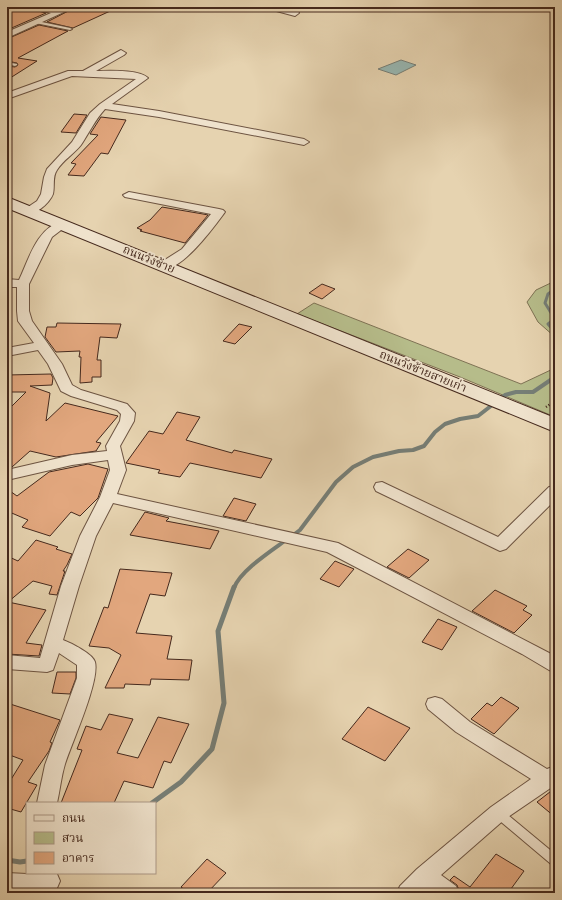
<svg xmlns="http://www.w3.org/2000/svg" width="562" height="900" viewBox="0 0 562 900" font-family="'IM FELL English','Noto Serif Thai',serif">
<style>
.green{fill:#b6bc8a;stroke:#7e7254}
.water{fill:#97b7b2;stroke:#767e76}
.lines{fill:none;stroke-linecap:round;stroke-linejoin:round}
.stream-far2{stroke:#767e76;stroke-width:3}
.stream-far1{stroke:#767e76;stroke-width:4}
.stream{stroke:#767e76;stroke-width:5}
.building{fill:#e2a77e;stroke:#45291d}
.service-casing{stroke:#6d5442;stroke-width:2}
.minor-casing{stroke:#6d5442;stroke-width:2}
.secondary-casing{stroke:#45291d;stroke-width:2}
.path{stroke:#45291d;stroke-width:2.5;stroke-dasharray:1 2;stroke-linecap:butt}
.service{fill:#efe2cc;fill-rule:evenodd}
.minor{fill:#efe2cc;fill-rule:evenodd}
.secondary{fill:#efe2cc;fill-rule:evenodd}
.labels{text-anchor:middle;stroke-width:3.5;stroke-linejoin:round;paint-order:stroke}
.street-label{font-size:12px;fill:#45291d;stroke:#efe2cc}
</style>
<rect width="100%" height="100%" fill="#e6d3b0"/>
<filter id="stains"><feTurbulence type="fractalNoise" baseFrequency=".005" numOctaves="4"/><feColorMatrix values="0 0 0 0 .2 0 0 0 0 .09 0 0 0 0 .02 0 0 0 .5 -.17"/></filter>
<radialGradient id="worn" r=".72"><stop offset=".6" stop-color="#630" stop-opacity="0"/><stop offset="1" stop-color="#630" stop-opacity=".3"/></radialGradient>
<g class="green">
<path d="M555 281V337L538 322 527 302 536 290Z"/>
<path d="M314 303 521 384 555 368V417L460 377 297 314Z"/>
</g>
<path class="water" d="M401 60 416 65 396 75 378 69Z"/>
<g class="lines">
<path class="stream-far2" d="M555 289 548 294 545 303 553 316 552 321 548 324 555 332"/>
<g class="stream-far1">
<path d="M292 536 300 530 336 482 353 467 373 457 399 451 413 450 424 446 435 432 445 424 460 419 478 416 505 395 516 392H533L555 377"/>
<path d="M234 588C240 571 271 551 286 540"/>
</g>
<g class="stream">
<path d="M152 803 181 782 212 749 224 703 218 631 234 587"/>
<path d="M7 860 20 862 27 861"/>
</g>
</g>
<g class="building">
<path d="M7 7H32L34 10 46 13 7 30Z"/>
<path d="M76 7H119L73 28 47 22Z"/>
<path d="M39 25 68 31 18 58 37 61 7 80V66L15 67 18 65 17 63 7 61V39Z"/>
<path d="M74 114 87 115 76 133 61 132Z"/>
<path d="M101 117 126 120 108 154 101 153 84 176 68 175 76 164 71 163 98 135 90 134Z"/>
<path d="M162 207 203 214 208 215 185 243 140 231 142 230 137 228 150 220Z"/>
<path d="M322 284 335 289 322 299 309 293Z"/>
<path d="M57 323 121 324 117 338 100 337 97 360H101V377H92V382L80 383 81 357H79L80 351 56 352 45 337 47 327H56Z"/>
<path d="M239 324 252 327 235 344 223 341Z"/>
<path d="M51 374 53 378 52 385 30 386 50 393 46 421 65 403 118 416 96 442 101 443 96 451 56 457 30 451 12 467 7 468V411L26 392H7V375Z"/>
<path d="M177 412 200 417 186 440 232 453 234 450 272 459 261 478 190 463 180 477 158 473 160 470 126 463 149 431 163 434Z"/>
<path d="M88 464 108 469 98 498 80 516 71 512 50 536 22 527 28 520 7 511V489L17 496 49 472Z"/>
<path d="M234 498 256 504 246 521 223 516Z"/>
<path d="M145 512 169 518 166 521 219 531 210 549 130 535Z"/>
<path d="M36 540 58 547 56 549 72 554 67 565 63 571H65L57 595 49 594 52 586 33 581 8 602 46 610 26 643 42 645 39 656 7 654V556L18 561Z"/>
<path d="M408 549 429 560 409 578 387 567Z"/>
<path d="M335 561 354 569 339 587 320 579Z"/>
<path d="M120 569 172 573 165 596 150 594 136 633 172 636 167 659 192 660 189 680 151 679 150 685 125 684 124 688H105L121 655 109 648 89 646 104 607 108 608Z"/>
<path d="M495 590 527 606 523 610 532 615 514 633 472 611Z"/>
<path d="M438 619 457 627 442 650 422 642Z"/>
<path d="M57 672H76V678L70 694 52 693Z"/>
<path d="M501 697 519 708 494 734 471 719 487 703 492 706Z"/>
<path d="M7 703 60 720 50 742 52 743 49 751 28 782 37 785 21 812 7 808V786L23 760 7 754Z"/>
<path d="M368 707 410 728 385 761 342 739Z"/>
<path d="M109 714 133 719 117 753 138 758 158 717 189 724 171 763 164 761 153 788 124 781 114 803H61L82 750 77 749 86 726 101 730Z"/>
<path d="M555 788V817L537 802Z"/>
<path d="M496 854 524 871 508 893H460L457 885 450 880 454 876 470 887Z"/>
<path d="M207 859 226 873 207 893H189L181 887Z"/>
</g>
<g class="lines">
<g class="service-casing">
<g id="service">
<path d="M37 21 70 28 72 29 70 30 35 23V22Z"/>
<path d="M7 62 17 64V65L15 66 7 64Z"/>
<path d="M498 808 502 810 555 854V866L551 864 494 816 493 813 494 810Z"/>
</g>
</g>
<g class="minor-casing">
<g id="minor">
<path d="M33 7H48L59 9 64 7H75L7 38V32L51 13 34 9Z"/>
<path d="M268 7H282L298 11 299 13 295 16 269 9Z"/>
<path d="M121 50 126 53 124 55 96 71C109 71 139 69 148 78L112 104 159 111 304 139 309 142 304 145 159 117 105 109C95 120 89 133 81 145 74 154 63 160 57 170 52 177 55 186 53 194 49 204 35 216 24 213L22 211 37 201 41 194 44 177 47 169 72 142 90 113 100 104 136 79 72 76 7 99V93L68 71H83Z"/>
<path d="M129 192 219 209 223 210 225 212C214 227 180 274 160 269L158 266 160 263 182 249 211 214 125 197 123 195Z"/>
<path d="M63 221 67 222 69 224 52 237 29 284V311L32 321 62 364 72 385 81 390 127 404 135 413 134 421 120 446 126 470 117 494 338 543 555 656V672L549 670 522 654 327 552 113 503 96 536 79 586 63 640C71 643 93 654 95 662 100 681 72 742 65 764 61 777 60 790 57 803H37L45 765 77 678V665L59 653 53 670 47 672 7 669V655L40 658 61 586 80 536 100 497 110 470 108 460 72 465 7 480V470L72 455 107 451 106 446 120 421 121 414 117 410 71 396 61 391 48 364 38 350 7 356V348L34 343 18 321 17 311V287H7V279L19 280C29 259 37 227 63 221Z"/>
<path d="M382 482 498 537 549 487 555 486V500L506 549 500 551 376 491 374 487 376 483Z"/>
<path d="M435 697 442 699 470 722 547 769 555 766V785L505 819 441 875 456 886 459 893H431L426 889 422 893H397L400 886 417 869 491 807 531 779 456 732 428 709 426 704 428 699Z"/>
<path d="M7 873 27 874 53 873 57 874 60 881 57 888C40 894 24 893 7 891Z"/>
</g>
</g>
<g class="secondary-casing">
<path id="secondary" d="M7 197 555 418V432L7 208Z"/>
</g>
<path class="path" d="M546 407 555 401"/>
<use href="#service" class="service"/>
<use href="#minor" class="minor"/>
<use href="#secondary" class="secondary"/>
</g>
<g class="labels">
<g class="street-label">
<text transform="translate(149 259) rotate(22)" y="4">ถนนวังซ้าย</text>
<text transform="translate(423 371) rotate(22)" y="4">ถนนวังซ้ายสายเก่า</text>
</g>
</g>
<rect width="562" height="900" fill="none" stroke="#e6d3b0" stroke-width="24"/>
<rect x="8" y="8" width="546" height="884" fill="none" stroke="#45291d" stroke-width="2"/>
<rect x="12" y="12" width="538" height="876" fill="none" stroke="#45291d"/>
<rect x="26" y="802" width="130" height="72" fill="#efe2cc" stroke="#ab9886"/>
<rect x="34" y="815" width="20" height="6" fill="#efe2cc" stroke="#ab9886"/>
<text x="62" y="822" font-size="12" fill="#45291d">ถนน</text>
<rect x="34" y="832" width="20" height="12" fill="#b6bc8a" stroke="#ab9886"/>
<text x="62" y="842" font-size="12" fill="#45291d">สวน</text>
<rect x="34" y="852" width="20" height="12" fill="#e2a77e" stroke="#ab9886"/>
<text x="62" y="862" font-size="12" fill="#45291d">อาคาร</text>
<rect width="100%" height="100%" filter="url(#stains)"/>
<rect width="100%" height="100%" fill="url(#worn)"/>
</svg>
